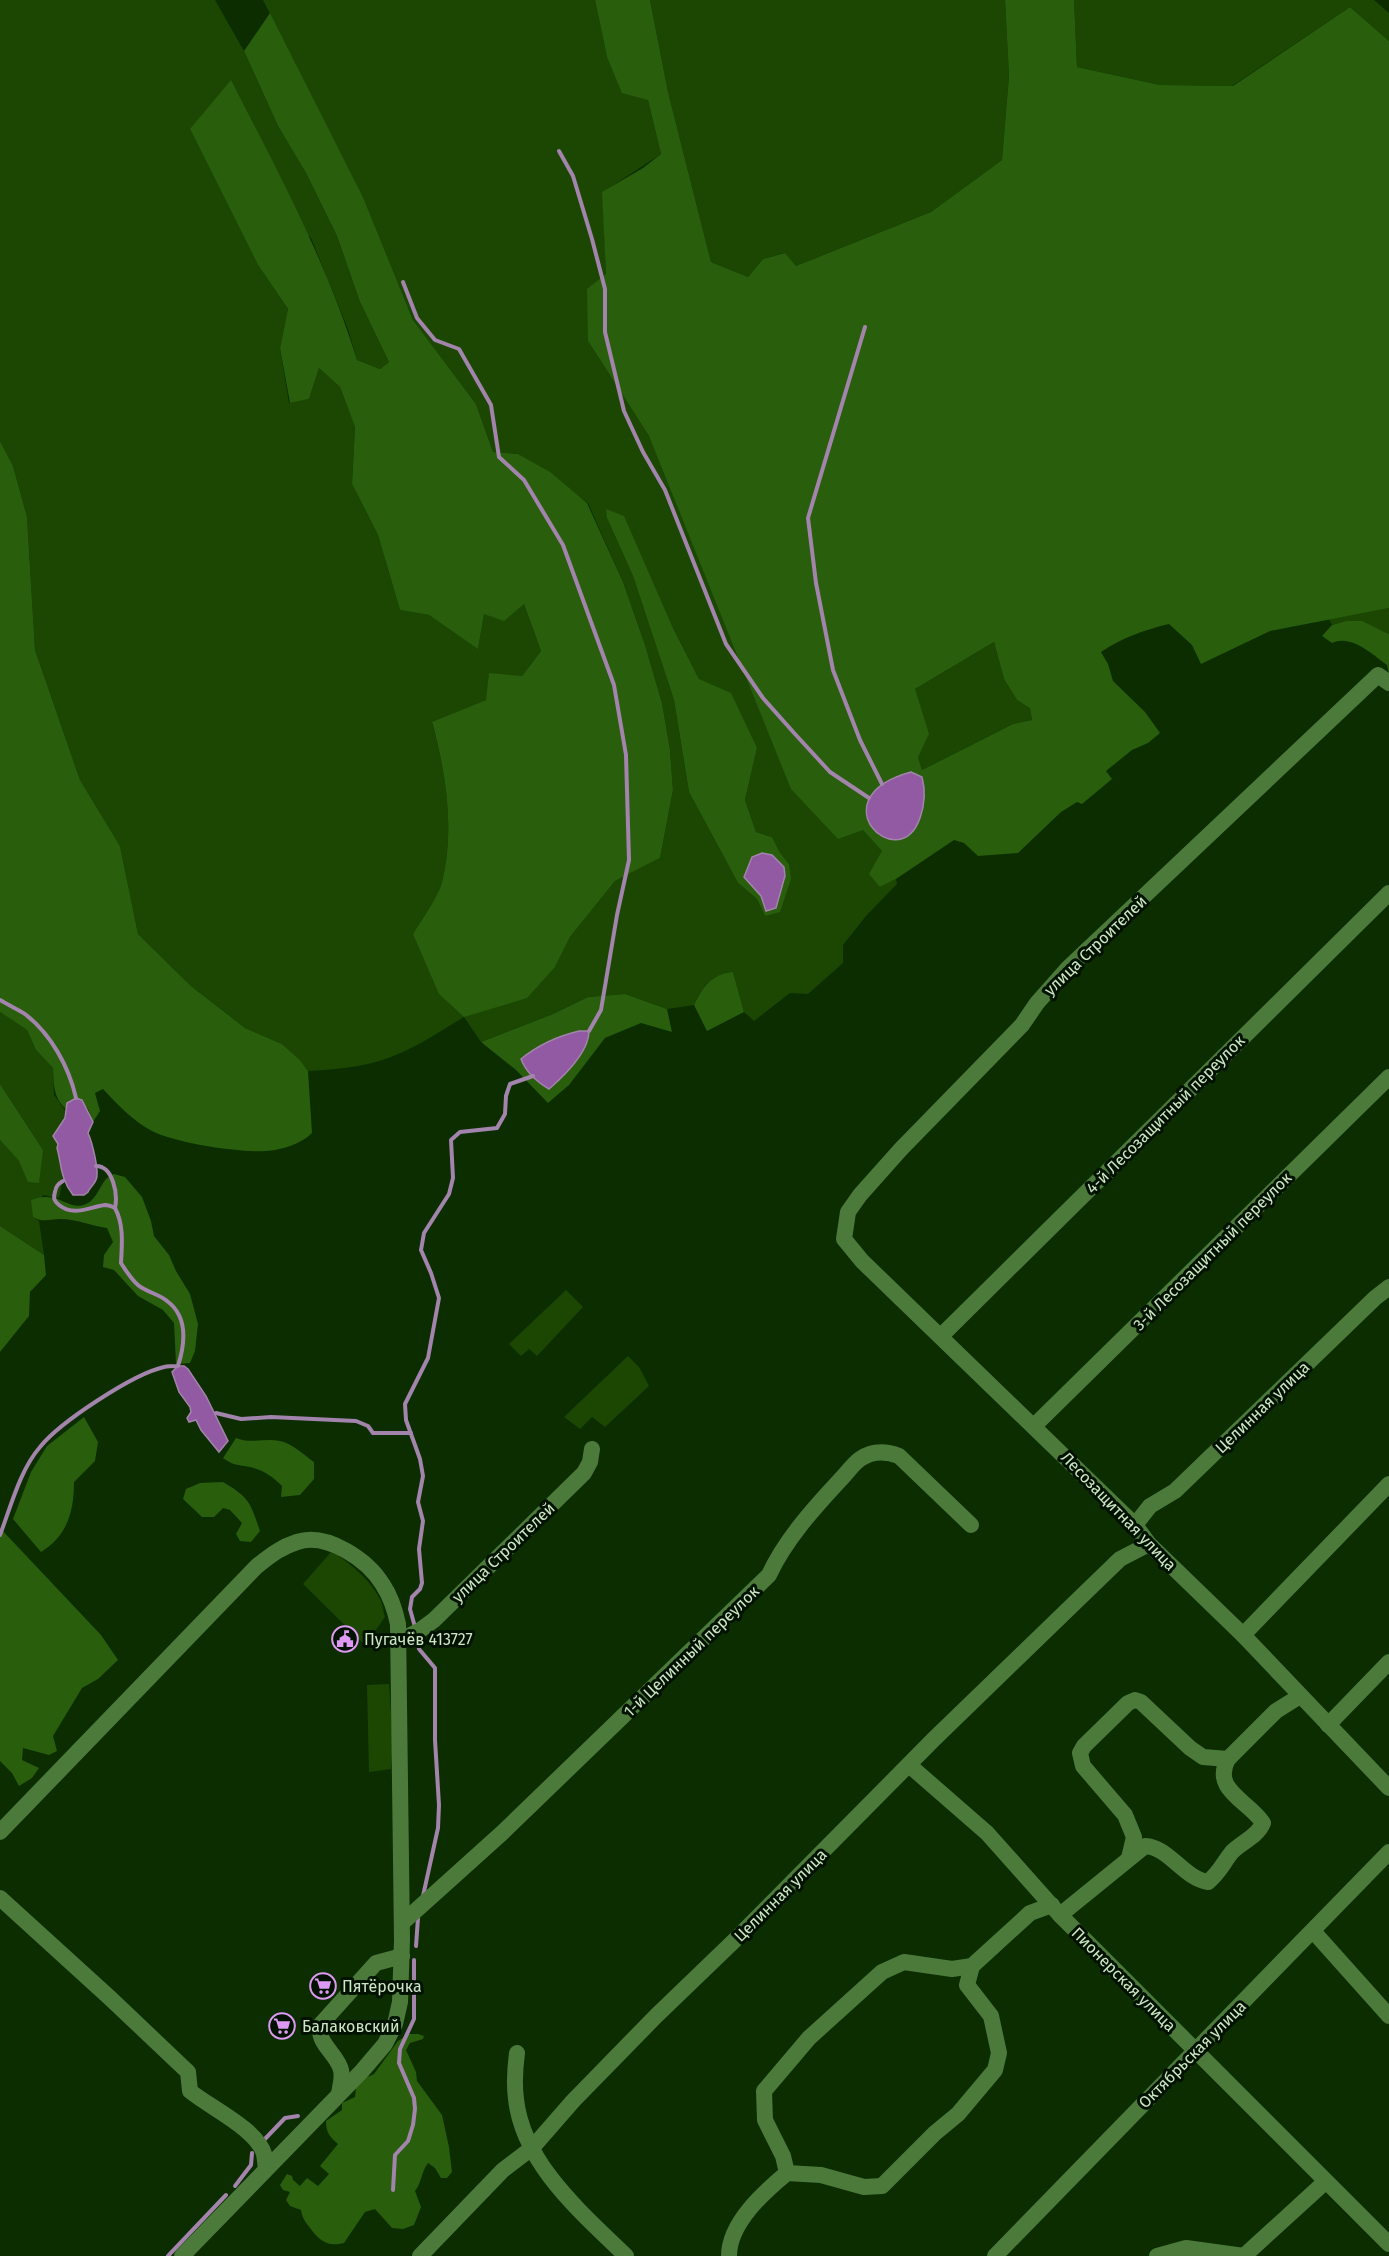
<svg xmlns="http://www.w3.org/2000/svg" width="1389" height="2256" viewBox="0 0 1389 2256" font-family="'Fira Sans',sans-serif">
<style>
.green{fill:#1b4703;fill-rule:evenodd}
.forest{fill:#285e0c;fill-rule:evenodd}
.water{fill:#915aa2;stroke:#a384ac;stroke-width:1.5}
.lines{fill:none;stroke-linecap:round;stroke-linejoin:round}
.stream{stroke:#a384ac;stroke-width:4}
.minor{stroke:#4c7a3b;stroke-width:16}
.labels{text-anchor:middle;stroke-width:6;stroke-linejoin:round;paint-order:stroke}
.street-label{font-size:16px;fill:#cee7c5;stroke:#021200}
.poi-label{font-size:16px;fill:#cee7c5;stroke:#021200;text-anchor:start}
</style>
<rect width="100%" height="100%" fill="#0b2d00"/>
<g class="green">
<path d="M0 0H215L244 51 278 126 306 173 337 236 360 302 389 362 380 369 357 360 348 329 311 238 190 129 258 265 288 309 280 348 289 403 309 399 319 368 340 387 355 427 352 484 378 535 400 610 429 615 478 648 484 614 524 604 541 651 522 676 486 700 432 723C446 773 455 830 442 882 438 897 422 919 413 934L555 967 570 937 615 881 660 858 673 790 670 750 662 703 645 645 623 582 588 503 518 454 493 452 476 404 413 320 363 197 263 0H595L607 57 648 100 661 154 603 192 606 275 588 341 649 436 863 829 882 851 880 887 896 879 897 884 866 916 843 945V963L808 994 790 993 754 1021 744 1012 733 972C712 973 702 988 694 1005L667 1009 625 994 588 997 553 1014 481 1042 464 1017C436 1034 405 1055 372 1063 351 1068 330 1070 308 1071L300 1060 282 1044 245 1028 191 986 138 934 120 846 80 780 35 650 27 517 13 466 0 441ZM607 518 672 626 699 679 757 748 745 800 756 832 772 837 780 854 789 864 765 916 757 899 738 883 689 792 674 700 633 576Z"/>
<path d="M650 0H1005L1009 76 1002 160 931 212 796 266 784 253 763 259 748 277 711 262 668 92Z"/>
<path d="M1074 0H1374L1389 13V41L1350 7 1232 86 1160 85 1077 67Z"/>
<path d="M1389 608V634L1379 629 1346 621 1332 625 1329 619Z"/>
<path d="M994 642 1004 679 1017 700 1030 707 1032 720 1013 724 922 770 918 757 915 689Z"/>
<path d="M0 1012 27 1030 36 1050 53 1068 54 1095 67 1113C63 1122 55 1129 56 1140 59 1164 66 1172 59 1198L43 1195 33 1217 39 1221 44 1255 0 1226V1140L19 1161 43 1150 0 1084Z"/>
<path d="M566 1290 583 1307 537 1356 529 1349 521 1356 509 1344Z"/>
<path d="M628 1356 639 1367 649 1386 605 1427 592 1417 580 1429 564 1417Z"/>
<path d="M332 1551C349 1563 370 1579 380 1599 383 1604 383 1611 385 1617L365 1645 303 1584Z"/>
<path d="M389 1684 393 1741 391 1769 369 1772 367 1685Z"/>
</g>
<g class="forest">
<path d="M595 0H650L668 92 711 262 748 277 763 259 785 253 796 266 931 212 1002 160 1009 76 1005 0H1074L1077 67 1160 85 1233 86 1350 7 1389 41V608L1270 631 1201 664 1192 645 1169 624C1144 630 1122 638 1101 652L1108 664 1113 681 1145 712 1160 733 1148 743 1132 750 1106 771 1112 779 1082 804 1077 802 1061 812 1018 853 978 856 964 843 954 840 896 879 880 887 869 874 882 851 863 830 838 839 791 789 649 436 588 341 587 289 606 274 602 192 643 168 661 154 648 100 622 93 607 57ZM994 642 1004 679 1017 700 1030 708 1032 720 1013 724 922 770 918 757 929 734 915 689Z"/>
<path d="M270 13 363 197 413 320 476 404 493 452 518 454 550 472 587 503 623 582 645 645 662 703 670 750 673 790 660 858 615 881 570 937 555 967 527 998 464 1017 439 994 413 934C422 919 438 897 442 882 455 830 446 773 432 722L486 700 489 673 522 676 541 651 524 604 504 621 484 614 478 649 429 615 400 610 378 535 352 484 355 427 340 387 319 368 309 399 290 403 280 348 288 309 258 265 190 129 231 80C278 172 326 260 357 360L380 369 389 362 360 302 337 236 306 173 278 126 244 51Z"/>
<path d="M0 441 13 466 27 517 35 650 80 780 120 846 138 934 191 986 245 1028 282 1044 300 1060 308 1071 312 1133C301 1144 282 1150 266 1151 240 1153 175 1143 152 1131 133 1121 118 1105 103 1089L95 1093 100 1111 93 1122 88 1109 76 1098 67 1103 66 1109C53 1097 54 1085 53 1068L36 1050 27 1030 0 1012Z"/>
<path d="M606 509 624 516 672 626 699 679 731 693 757 748 745 800 756 832 772 837 780 853 789 864 791 879 780 912 765 916 757 899 738 883 689 792 674 700 633 576 607 518Z"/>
<path d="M1346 621H1362L1389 634V674L1387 665C1372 654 1351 634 1332 643L1322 636 1332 625Z"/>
<path d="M733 972 744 1012 707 1031 694 1005C702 988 712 973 733 972Z"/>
<path d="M625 994 667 1009 672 1032 641 1023 605 1038 569 1085 548 1103 516 1070 481 1042 553 1014 588 997Z"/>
<path d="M0 1084 43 1150 39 1183 28 1182 19 1161 0 1140Z"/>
<path d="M114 1174 125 1177 142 1197 151 1221 154 1236 169 1255 176 1271 190 1294 198 1324 195 1351 190 1363 176 1364 174 1323 163 1310 138 1296 114 1270 103 1267 104 1255 113 1242 107 1228C91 1226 77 1219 60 1219 50 1219 42 1223 33 1217L31 1200C59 1189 68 1212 86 1204 100 1198 100 1178 114 1174Z"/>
<path d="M0 1226 44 1255 46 1275 30 1292 29 1316 0 1352Z"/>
<path d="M84 1417 98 1442 95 1461 74 1482C74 1512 67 1536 41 1552L13 1519 31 1472 47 1446Z"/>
<path d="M236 1438C250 1444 265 1438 280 1441 292 1443 304 1455 314 1462V1479L300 1495 281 1497 282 1486C273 1477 263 1470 250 1467 238 1465 232 1465 223 1458Z"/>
<path d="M223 1482C250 1498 250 1502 260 1531L251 1542 240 1541 236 1534 242 1523 230 1510 223 1508 214 1517H202L183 1499 186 1489 200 1483Z"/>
<path d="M0 1528 101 1635 118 1660 98 1679 82 1688 53 1736 57 1751 49 1755 23 1748 22 1760 39 1768 32 1778 19 1786 12 1773 0 1761Z"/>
<path d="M409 2034H418L424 2036 423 2039 410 2043 406 2050 416 2072 417 2081 442 2115 449 2147 452 2172 447 2178H441L435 2168 428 2163C421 2172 422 2182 415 2191L421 2207 414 2225 403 2229 392 2228 375 2209 365 2212 344 2243C327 2247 320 2241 310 2228 305 2222 302 2217 301 2210L290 2206 286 2200 290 2192 283 2190 280 2185 287 2174 292 2176 293 2180 300 2186 307 2178 318 2186 329 2174 320 2166 338 2144C330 2137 326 2133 326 2121L342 2110V2103L355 2097 356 2088 363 2079 374 2074 398 2041Z"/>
</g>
<g class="water">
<path d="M911 772 922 777C926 792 925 804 920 818 899 878 816 798 911 772Z"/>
<path d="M762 853 772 855 784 867 785 876 776 908 766 911 761 896 744 877 752 857Z"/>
<path d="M579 1031H589C589 1052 564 1076 549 1089 537 1082 526 1072 521 1059 538 1045 558 1036 579 1031Z"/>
<path d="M76 1098 82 1100 93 1122 88 1133C92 1142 100 1172 96 1180 94 1185 90 1187 88 1192L84 1195H73C60 1178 62 1166 57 1148L58 1144 53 1136 65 1118 67 1103Z"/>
<path d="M178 1366H184L188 1369 206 1396 228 1441 219 1452 201 1430 196 1420 189 1422 187 1418 191 1412 190 1407 179 1392 172 1372Z"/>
</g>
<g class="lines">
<g class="stream">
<path d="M559 151 573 176 592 239 605 289V332L624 411 643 452 665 490 726 644 763 698 795 734 830 772 869 798"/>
<path d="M403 282 417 318 435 340 459 349 491 405 499 457 524 480 563 545 614 685 626 755 629 860 617 915 601 1010 589 1031"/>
<path d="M865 327 808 518 816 583 833 670 860 740 882 784"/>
<path d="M0 1000C8 1005 17 1009 25 1014 51 1034 69 1067 76 1098"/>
<path d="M63 1181C58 1184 56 1186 55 1192 53 1198 54 1201 59 1205 74 1217 89 1207 105 1205 109 1205 111 1206 115 1208"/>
<path d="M216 1413 241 1419 271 1417 356 1421 368 1426 373 1433H411"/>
<path d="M0 1535C11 1506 20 1470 40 1447 60 1422 133 1374 164 1367 168 1366 173 1366 178 1366 185 1344 189 1317 167 1301 159 1294 146 1292 138 1285 131 1279 126 1271 121 1263 122 1244 124 1225 115 1208 118 1194 113 1166 96 1166"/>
<path d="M415 1627 410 1609 412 1597 420 1589 422 1583 419 1549 423 1521 418 1502 423 1476 420 1459 406 1420 405 1404 428 1358 439 1298 431 1273 421 1250 424 1233 449 1194 453 1178 451 1140 460 1132 497 1128 505 1114 506 1096 510 1084 533 1076"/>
<path d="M417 1638 419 1649 435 1668V1740L439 1805 438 1828 423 1896"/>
<path d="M416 1946 418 1918"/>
<path d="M264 2140 285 2118 298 2116"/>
<path d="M235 2186 251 2165 252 2153"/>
<path d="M393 2190 395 2155 408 2141 413 2125 415 2109 414 2098 399 2063 400 2049 414 2019V1960"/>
<path d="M168 2256 226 2195"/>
</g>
<g class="minor">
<path d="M1389 683 1378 675 1068 968 1037 1003 1022 1025 901 1149 860 1195 848 1212 844 1239 862 1261 1135 1525 1149 1544 1243 1635 1389 1788"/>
<path d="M941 1336 1389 893"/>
<path d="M1034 1426 1389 1077"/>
<path d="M1135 1525 1150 1506 1175 1491 1375 1298 1389 1287"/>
<path d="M1243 1635 1389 1484"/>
<path d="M398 1641 419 1631 434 1620 584 1473 590 1462 592 1449"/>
<path d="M1328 1725 1389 1662"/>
<path d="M909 1765 987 1833 1060 1915 1389 2244"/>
<path d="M0 1832 257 1566C270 1556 281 1547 297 1542 327 1532 368 1560 383 1585 391 1597 395 1610 398 1624L402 1940 400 2002 395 2024 385 2044 362 2071 182 2256"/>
<path d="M1129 1858 1134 1837 1125 1815 1083 1766 1080 1753 1084 1746 1128 1703 1135 1700 1141 1702 1190 1748 1203 1757 1228 1759"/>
<path d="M0 1898 110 1998 188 2072 190 2091C209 2107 257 2129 264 2154 265 2158 265 2164 266 2168"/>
<path d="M1060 1915 1145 1846C1169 1847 1183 1878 1208 1882 1220 1872 1223 1863 1232 1852 1242 1842 1258 1836 1263 1823 1249 1801 1211 1790 1228 1759L1276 1711 1300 1696"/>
<path d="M402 1923 502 1833 769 1575C785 1540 814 1508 841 1479 847 1473 853 1464 860 1459 873 1450 886 1451 899 1456L971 1525"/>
<path d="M1313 1931 1389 2016"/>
<path d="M517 2053C515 2068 514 2084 516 2099 523 2164 582 2213 626 2256"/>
<path d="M339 2094C340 2087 343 2078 341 2070 337 2053 315 2043 321 2024L376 1963 402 1956"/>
<path d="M787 2173 783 2156 765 2120 764 2091 809 2038 882 1972 904 1962 952 1969 972 1966 1030 1913 1052 1905"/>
<path d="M420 2256 503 2170 532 2148 573 2101 656 2016 737 1938 934 1739 1120 1559 1149 1544"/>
<path d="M729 2256C729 2223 764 2192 787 2173L821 2175 864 2187 882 2186 935 2133 958 2114 995 2070 999 2053 991 2016 967 1985 972 1966"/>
<path d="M995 2256 1389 1852"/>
<path d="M1157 2256 1186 2248 1244 2256"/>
<path d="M1244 2256 1325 2182"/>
</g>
</g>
<defs>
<g id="civic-ring" transform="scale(1.35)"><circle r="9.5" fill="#021200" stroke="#dd99f3" stroke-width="1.5"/><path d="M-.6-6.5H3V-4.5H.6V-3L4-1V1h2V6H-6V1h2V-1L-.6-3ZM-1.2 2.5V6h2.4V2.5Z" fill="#dd99f3"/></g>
<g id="supermarket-ring" transform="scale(1.35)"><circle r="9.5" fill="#021200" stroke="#dd99f3" stroke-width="1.5"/><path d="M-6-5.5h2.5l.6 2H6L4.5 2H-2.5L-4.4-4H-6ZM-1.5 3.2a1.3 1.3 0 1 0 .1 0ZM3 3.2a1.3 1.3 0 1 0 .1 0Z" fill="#dd99f3"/></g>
</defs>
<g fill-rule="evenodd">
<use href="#civic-ring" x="345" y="1639"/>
<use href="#supermarket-ring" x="323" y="1986"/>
<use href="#supermarket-ring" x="282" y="2026"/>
</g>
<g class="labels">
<g class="street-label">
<text transform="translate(1095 945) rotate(-44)" y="6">улица Строителей</text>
<text transform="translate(1165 1114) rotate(-45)" y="6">4-й Лесозащитный переулок</text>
<text transform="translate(1212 1251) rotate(-45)" y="6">3-й Лесозащитный переулок</text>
<text transform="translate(1262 1407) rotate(-44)" y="6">Целинная улица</text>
<text transform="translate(1119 1511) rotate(46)" y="6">Лесозащитная улица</text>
<text transform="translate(503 1552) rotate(-44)" y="6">улица Строителей</text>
<text transform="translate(691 1651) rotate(-44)" y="6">1-й Целинный переулок</text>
<text transform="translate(780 1895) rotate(-45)" y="6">Целинная улица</text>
<text transform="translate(1124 1979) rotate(45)" y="6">Пионерская улица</text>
<text transform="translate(1192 2054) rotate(-45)" y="6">Октябрьская улица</text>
</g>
<g class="poi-label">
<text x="364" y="1645">Пугачёв 413727</text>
<text x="342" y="1992">Пятёрочка</text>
<text x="302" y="2032">Балаковский</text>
</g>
</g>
</svg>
